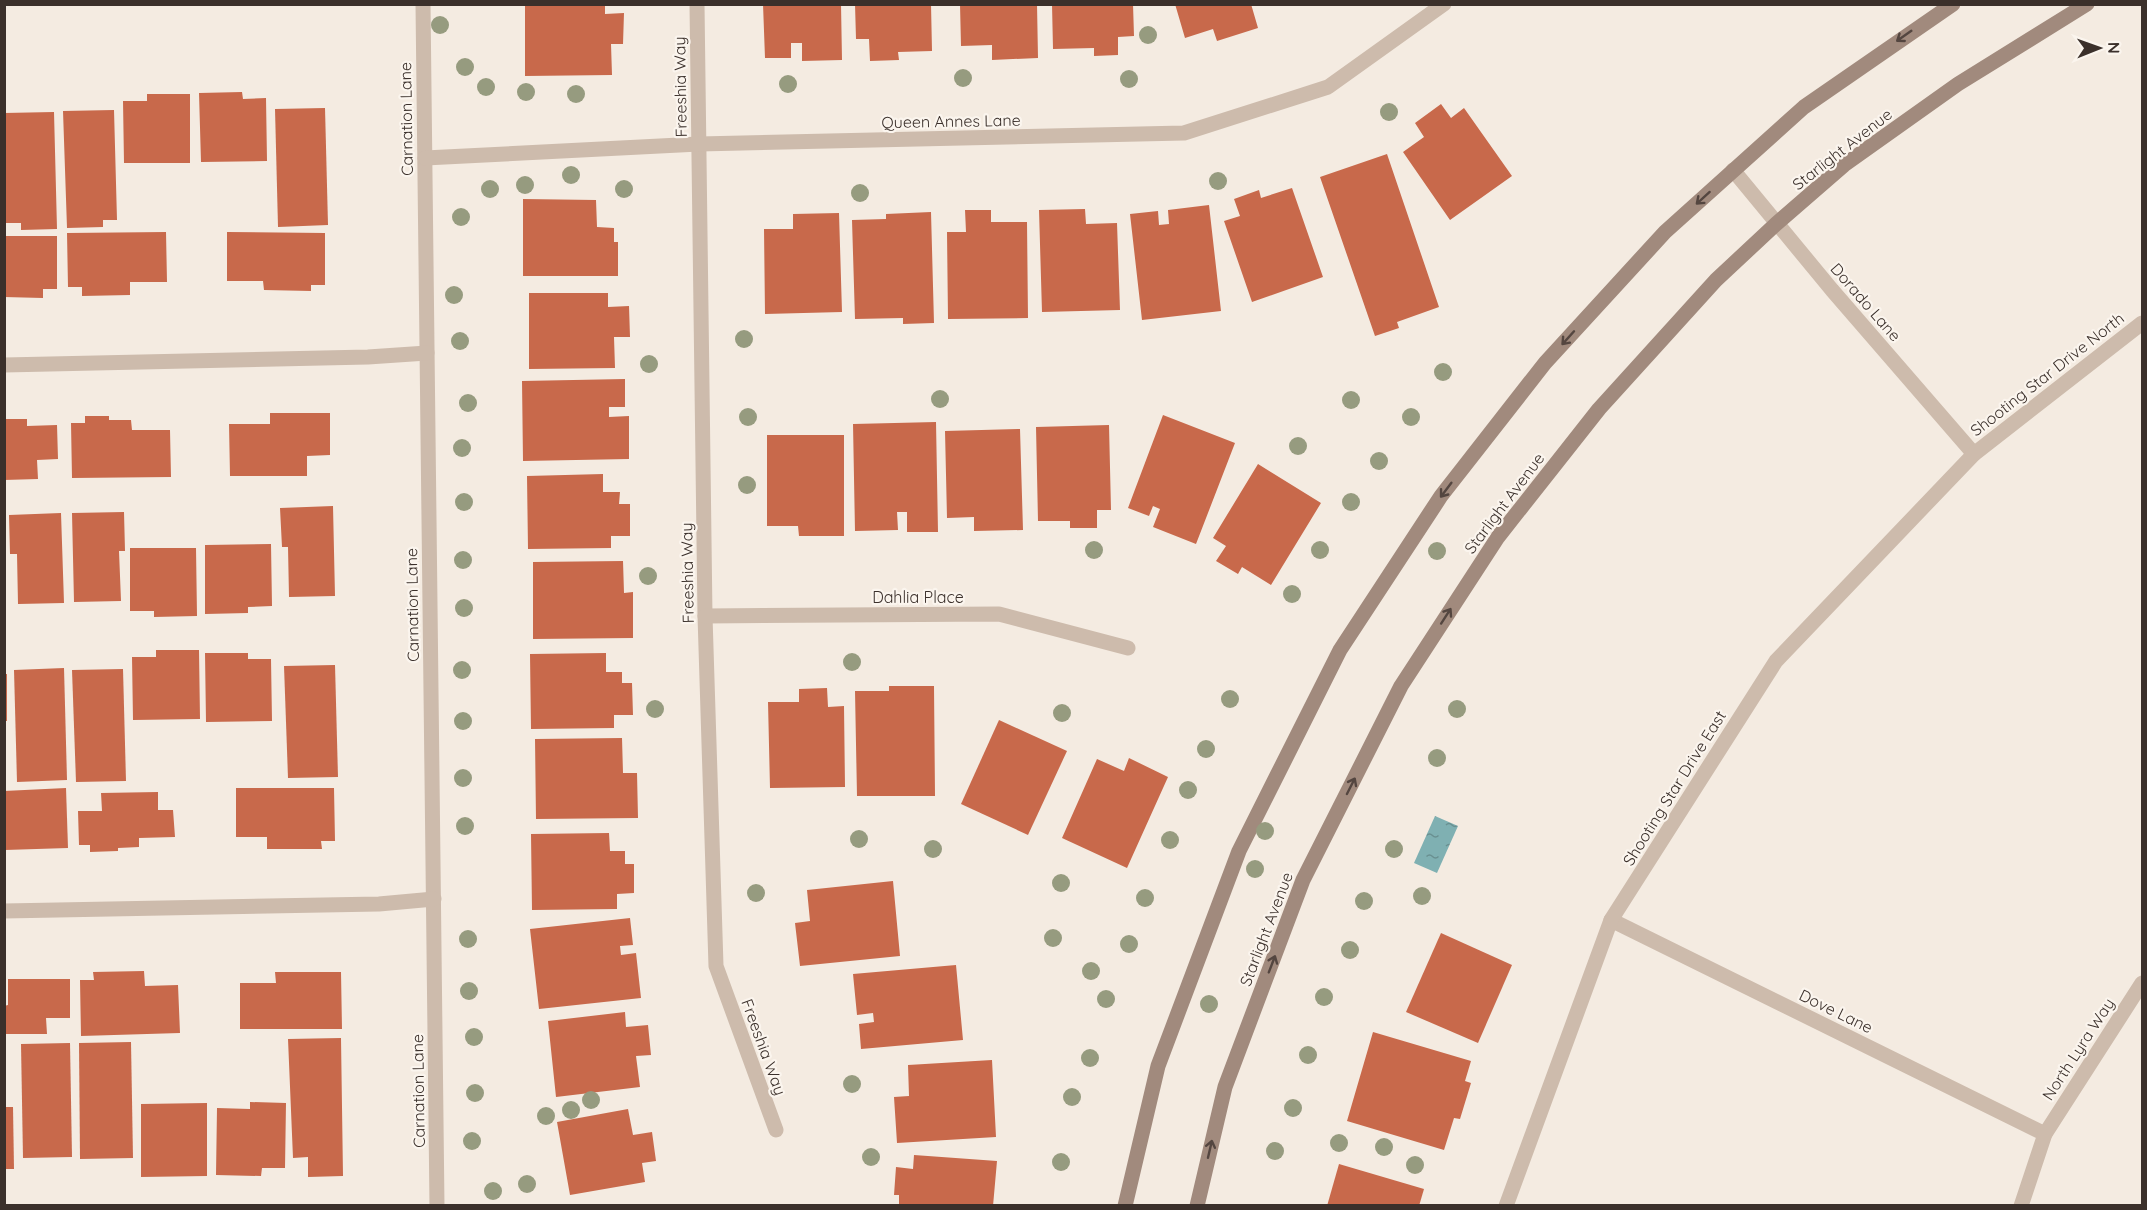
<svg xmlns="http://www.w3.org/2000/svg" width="2147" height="1210" viewBox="0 0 2147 1210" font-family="Quicksand,sans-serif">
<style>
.water{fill:url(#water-ripples)}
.building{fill:#c8694b}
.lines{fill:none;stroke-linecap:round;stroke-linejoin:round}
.street{stroke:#cdbbac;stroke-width:15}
.secondary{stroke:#a18a7d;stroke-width:15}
.tree{fill:#969b7f}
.oneway{stroke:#544640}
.labels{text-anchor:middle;stroke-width:4.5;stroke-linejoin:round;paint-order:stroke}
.street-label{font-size:16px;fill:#3b302b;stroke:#fbf5ee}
</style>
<defs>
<pattern id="water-ripples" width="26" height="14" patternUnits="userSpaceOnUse" patternTransform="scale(1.5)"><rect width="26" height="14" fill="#7fb0b2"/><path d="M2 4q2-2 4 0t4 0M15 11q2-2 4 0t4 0" fill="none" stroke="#699091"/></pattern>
</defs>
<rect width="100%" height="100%" fill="#f4ebe1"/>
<path class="water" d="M1435 816 1458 826 1437 873 1414 863Z"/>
<g class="building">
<path d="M525 4H605V14L624 13 623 44H611L612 75 525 76Z"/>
<path d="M763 4H841L842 60 802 61V43H791V58H765Z"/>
<path d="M855 4H931L932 51 898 52 899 60 870 61 869 39H856Z"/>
<path d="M960 4H1037L1038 58 992 60V45L961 46Z"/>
<path d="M1052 4H1133L1134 36 1118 37V55L1094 56V48L1053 49Z"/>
<path d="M1175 4H1251L1258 28 1217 41 1213 29 1185 38Z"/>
<path d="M242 92 243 99 266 98 267 161 201 162 199 93Z"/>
<path d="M147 94H190V163H124L123 101H147Z"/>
<path d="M1441 104 1451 118 1464 108 1512 176 1450 220 1403 152 1424 137 1415 123Z"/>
<path d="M325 108 328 225 278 227 275 109Z"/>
<path d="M114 110 117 220H103V227L67 228 63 111Z"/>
<path d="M54 112 57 229 21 230V223H6L4 113Z"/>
<path d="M1387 154 1439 307 1397 322 1399 328 1375 336 1320 177Z"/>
<path d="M1292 188 1323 277 1252 302 1224 221 1240 216 1234 199 1259 190 1261 198Z"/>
<path d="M523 199 596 200 597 227 614 228V242H618V276H523Z"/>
<path d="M1209 205 1221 311 1142 320 1130 214 1158 211 1159 225 1169 224 1168 210Z"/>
<path d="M1085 209 1086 224 1117 223 1120 310 1042 312 1039 210Z"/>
<path d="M965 210H991V222H1027L1028 318 948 319 947 232H966Z"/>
<path d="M931 212 934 323 903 324V318L855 319 852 220 886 219V214Z"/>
<path d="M839 213 842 312 765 314 764 229H793V214Z"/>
<path d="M166 232 167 282H130V295L82 296V287H68L67 233Z"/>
<path d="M227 232 325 233V285H311V291L264 290 263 281H227Z"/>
<path d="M4 236H57V289H43V298L4 297Z"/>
<path d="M529 293H608V307L629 306 630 337H614L615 368 529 369Z"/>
<path d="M625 379V407H609V417L629 416V459L523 461 522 381Z"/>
<path d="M270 413H330V455L307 456V476H230L229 424H270Z"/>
<path d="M1163 415 1235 443 1196 544 1153 527 1160 509 1153 506 1149 516 1128 508Z"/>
<path d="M85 416H109V420H131L132 430H170L171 477 72 478 71 423H85Z"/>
<path d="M4 419H27V426L57 425 58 459 37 460 38 479 4 480Z"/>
<path d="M936 422 938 532H907V512H897L898 530 855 531 853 424Z"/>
<path d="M1109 425 1111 510H1097V528H1070V521H1038L1036 427Z"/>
<path d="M1020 429 1023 530 974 531V517L947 518 945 431Z"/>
<path d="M767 435H844V536H799L798 526H767Z"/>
<path d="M1258 464 1321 503 1271 585 1242 567 1238 574 1216 561 1226 546 1213 538Z"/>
<path d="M603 474V492H620L619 504H630V536H611V548L528 549 527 476Z"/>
<path d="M333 506 335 596 289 597 288 547H282L280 508Z"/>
<path d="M124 512 125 551H119L121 601 74 602 72 513Z"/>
<path d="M61 513 64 603 18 604 17 554H10L9 515Z"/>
<path d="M271 544 272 606 248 607V613L205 614V545Z"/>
<path d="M130 548H196L197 616 154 617V611H130Z"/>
<path d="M623 561 624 593 633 592V638L533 639V562Z"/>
<path d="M156 650H199L200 719 133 720 132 657H156Z"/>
<path d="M205 653H248V659H271L272 721 206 722Z"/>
<path d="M606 653V672H622V683H632L633 715H614V728L531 729 530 654Z"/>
<path d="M335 665 338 777 288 778 284 666Z"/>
<path d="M64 668 67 780 17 782 14 670Z"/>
<path d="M123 669 126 781 76 782 72 670Z"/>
<rect x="4" y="674" width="3" height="47"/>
<path d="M889 686H934L935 796H857L855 691H889Z"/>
<path d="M827 688 828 707 844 706 845 787 770 788 768 702H799V689Z"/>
<path d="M999 720 1067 751 1028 835 961 804Z"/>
<path d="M622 738 623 773H637L638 818 536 819 535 739Z"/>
<path d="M1129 758 1168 777 1127 868 1062 838 1097 759 1124 771Z"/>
<path d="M66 788 68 848 5 850 4 791Z"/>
<path d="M236 788H334L335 841H321L322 849H267V837H236Z"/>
<path d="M158 792V810H173L175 837 139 838V847L118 848V851L90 852V845H79L78 811H102L101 793Z"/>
<path d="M609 833 610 851H625V864H634V893L617 894V909L532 910 531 834Z"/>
<path d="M893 881 900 956 800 966 795 923 810 921 807 890Z"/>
<path d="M630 918 633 945 620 946 621 955 636 953 641 998 539 1009 530 929Z"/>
<path d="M1441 933 1512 965 1478 1043 1406 1012Z"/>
<path d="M956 965 963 1040 861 1049 859 1024 874 1022 873 1013 857 1015 853 974Z"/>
<path d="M144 971 145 986 178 985 180 1033 81 1036 80 980H94L93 972Z"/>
<path d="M275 972H341L342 1029H240V983H276Z"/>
<path d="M8 979H70V1018H46L47 1034H4V1006L8 1005Z"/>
<path d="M625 1012 626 1027 648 1025 651 1055 636 1056 640 1087 556 1097 548 1021Z"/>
<path d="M1373 1032 1471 1061 1465 1081 1471 1083 1460 1119 1454 1118 1444 1150 1347 1121Z"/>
<path d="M341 1038 343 1176 308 1177V1157L293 1158 288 1039Z"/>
<path d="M131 1042 133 1158 80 1159 79 1043Z"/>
<path d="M70 1043 72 1157 23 1158 21 1044Z"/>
<path d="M992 1060 996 1137 897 1143 894 1097 909 1096 908 1065Z"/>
<path d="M250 1102 286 1103 285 1168H262L261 1176 216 1175 217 1108 250 1109Z"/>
<path d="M207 1103V1176L141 1177V1104Z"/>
<path d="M4 1107H13L14 1169H4Z"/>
<path d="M628 1109 633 1135 652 1132 656 1161 642 1163 645 1182 570 1195 557 1122Z"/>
<path d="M914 1155 997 1161 993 1206H899V1195H894L896 1167 913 1169Z"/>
<path d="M1339 1164 1424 1189 1419 1206H1327Z"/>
</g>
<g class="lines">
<g class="street">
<path d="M423 4 437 1206"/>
<path d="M697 4 705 616 716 966 776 1130"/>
<path d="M425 158 699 144 1184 133 1328 87 1444 4"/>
<path d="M1733 170 1832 290 1974 454"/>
<path d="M4 365 368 357 427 353"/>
<path d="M705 616 999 614 1128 648"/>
<path d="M4 911 379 904 434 899"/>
<path d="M1611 920 2045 1134"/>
<path d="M1506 1206 1611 920 1776 661 1974 454 2142 323"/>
<path d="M2021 1206 2045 1134 2142 983"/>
</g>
<g class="secondary">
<path d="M1125 1206 1158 1066 1239 851 1340 650 1441 496 1545 363 1665 232 1804 107 1953 4"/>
<path d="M1197 1206 1225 1087 1303 880 1401 686 1498 537 1599 409 1716 280 1776 224 1844 165 1958 84 2087 4"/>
</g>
</g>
<g class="tree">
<circle cx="440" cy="25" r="9"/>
<circle cx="1148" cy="35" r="9"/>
<circle cx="465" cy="67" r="9"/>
<circle cx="963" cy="78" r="9"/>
<circle cx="1129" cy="79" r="9"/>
<circle cx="788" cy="84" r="9"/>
<circle cx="486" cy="87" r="9"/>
<circle cx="526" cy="92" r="9"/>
<circle cx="576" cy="94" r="9"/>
<circle cx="1389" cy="112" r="9"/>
<circle cx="571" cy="175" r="9"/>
<circle cx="1218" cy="181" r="9"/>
<circle cx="525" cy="185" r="9"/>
<circle cx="490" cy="189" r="9"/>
<circle cx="624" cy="189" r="9"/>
<circle cx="860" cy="193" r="9"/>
<circle cx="461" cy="217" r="9"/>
<circle cx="454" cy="295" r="9"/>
<circle cx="744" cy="339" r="9"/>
<circle cx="460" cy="341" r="9"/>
<circle cx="649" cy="364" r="9"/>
<circle cx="1443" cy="372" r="9"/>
<circle cx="940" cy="399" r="9"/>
<circle cx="1351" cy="400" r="9"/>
<circle cx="468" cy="403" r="9"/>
<circle cx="748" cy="417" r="9"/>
<circle cx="1411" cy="417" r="9"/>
<circle cx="1298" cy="446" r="9"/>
<circle cx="462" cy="448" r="9"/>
<circle cx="1379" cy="461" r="9"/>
<circle cx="747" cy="485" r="9"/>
<circle cx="464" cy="502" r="9"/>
<circle cx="1351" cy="502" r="9"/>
<circle cx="1094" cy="550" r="9"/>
<circle cx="1320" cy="550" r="9"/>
<circle cx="1437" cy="551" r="9"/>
<circle cx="463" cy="560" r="9"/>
<circle cx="648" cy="576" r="9"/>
<circle cx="1292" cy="594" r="9"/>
<circle cx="464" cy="608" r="9"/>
<circle cx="852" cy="662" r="9"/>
<circle cx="462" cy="670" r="9"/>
<circle cx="1230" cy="699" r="9"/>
<circle cx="655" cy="709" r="9"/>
<circle cx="1457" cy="709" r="9"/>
<circle cx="1062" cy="713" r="9"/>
<circle cx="463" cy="721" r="9"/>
<circle cx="1206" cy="749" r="9"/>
<circle cx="1437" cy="758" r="9"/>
<circle cx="463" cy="778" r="9"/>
<circle cx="1188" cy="790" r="9"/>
<circle cx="465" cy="826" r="9"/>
<circle cx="1265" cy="831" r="9"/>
<circle cx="859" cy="839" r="9"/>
<circle cx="1170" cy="840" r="9"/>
<circle cx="933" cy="849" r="9"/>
<circle cx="1394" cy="849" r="9"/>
<circle cx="1255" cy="869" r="9"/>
<circle cx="1061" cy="883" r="9"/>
<circle cx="756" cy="893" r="9"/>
<circle cx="1422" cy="896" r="9"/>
<circle cx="1145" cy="898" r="9"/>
<circle cx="1364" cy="901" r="9"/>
<circle cx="1053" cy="938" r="9"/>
<circle cx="468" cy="939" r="9"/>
<circle cx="1129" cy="944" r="9"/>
<circle cx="1350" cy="950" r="9"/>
<circle cx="1091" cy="971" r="9"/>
<circle cx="469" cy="991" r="9"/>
<circle cx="1324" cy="997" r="9"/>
<circle cx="1106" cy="999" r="9"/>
<circle cx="1209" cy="1004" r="9"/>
<circle cx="474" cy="1037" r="9"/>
<circle cx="1308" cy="1055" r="9"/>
<circle cx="1090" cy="1058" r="9"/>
<circle cx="852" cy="1084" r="9"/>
<circle cx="475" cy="1093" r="9"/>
<circle cx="1072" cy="1097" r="9"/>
<circle cx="591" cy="1100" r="9"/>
<circle cx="1293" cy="1108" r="9"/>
<circle cx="571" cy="1110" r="9"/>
<circle cx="546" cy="1116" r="9"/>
<circle cx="472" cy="1141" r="9"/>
<circle cx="1339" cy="1143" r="9"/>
<circle cx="1384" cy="1147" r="9"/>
<circle cx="1275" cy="1151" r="9"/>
<circle cx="871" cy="1157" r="9"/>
<circle cx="1061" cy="1162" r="9"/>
<circle cx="1415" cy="1165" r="9"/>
<circle cx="527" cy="1184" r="9"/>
<circle cx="493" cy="1191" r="9"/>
</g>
<defs><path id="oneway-shaft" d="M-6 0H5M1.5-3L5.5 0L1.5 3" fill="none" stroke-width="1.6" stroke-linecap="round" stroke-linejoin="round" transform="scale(1.5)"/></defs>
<g class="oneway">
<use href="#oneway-shaft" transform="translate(1904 36) rotate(145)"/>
<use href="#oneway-shaft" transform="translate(1703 198) rotate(138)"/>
<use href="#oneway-shaft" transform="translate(1568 338) rotate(132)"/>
<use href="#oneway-shaft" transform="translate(1446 490) rotate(127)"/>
<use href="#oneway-shaft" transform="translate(1446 616) rotate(-57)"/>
<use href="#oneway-shaft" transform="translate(1351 786) rotate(-63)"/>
<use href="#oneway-shaft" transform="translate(1272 964) rotate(-69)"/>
<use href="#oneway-shaft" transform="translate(1210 1149) rotate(-77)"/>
</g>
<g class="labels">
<g class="street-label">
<text transform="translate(680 87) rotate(-91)" y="6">Freeshia Way</text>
<text transform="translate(406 119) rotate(-91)" y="6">Carnation Lane</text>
<text transform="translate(951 121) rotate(-1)" y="6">Queen Annes Lane</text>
<text transform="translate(1842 149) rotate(-38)" y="6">Starlight Avenue</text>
<text transform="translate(1866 302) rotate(49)" y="6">Dorado Lane</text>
<text transform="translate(2047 374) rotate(-38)" y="6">Shooting Star Drive North</text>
<text transform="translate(1504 503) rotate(-53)" y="6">Starlight Avenue</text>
<text transform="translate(687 573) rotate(-91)" y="6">Freeshia Way</text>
<text x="918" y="603">Dahlia Place</text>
<text transform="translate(412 605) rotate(-91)" y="6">Carnation Lane</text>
<text transform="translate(1674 788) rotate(-58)" y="6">Shooting Star Drive East</text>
<text transform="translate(1266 929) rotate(-69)" y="6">Starlight Avenue</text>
<text transform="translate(1836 1011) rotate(26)" y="6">Dove Lane</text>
<text transform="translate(764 1047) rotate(70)" y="6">Freeshia Way</text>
<text transform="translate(2078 1049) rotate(-57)" y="6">North Lyra Way</text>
<text transform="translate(418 1091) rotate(-91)" y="6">Carnation Lane</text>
</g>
</g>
<rect width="2147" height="1210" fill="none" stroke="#3b302b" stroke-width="12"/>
<g transform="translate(2099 48) rotate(89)" stroke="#fbf5ee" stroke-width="4.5" paint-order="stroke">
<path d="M0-4.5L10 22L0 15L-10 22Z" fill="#3b302b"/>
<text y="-9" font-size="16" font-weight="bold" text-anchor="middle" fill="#3b302b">N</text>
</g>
</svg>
